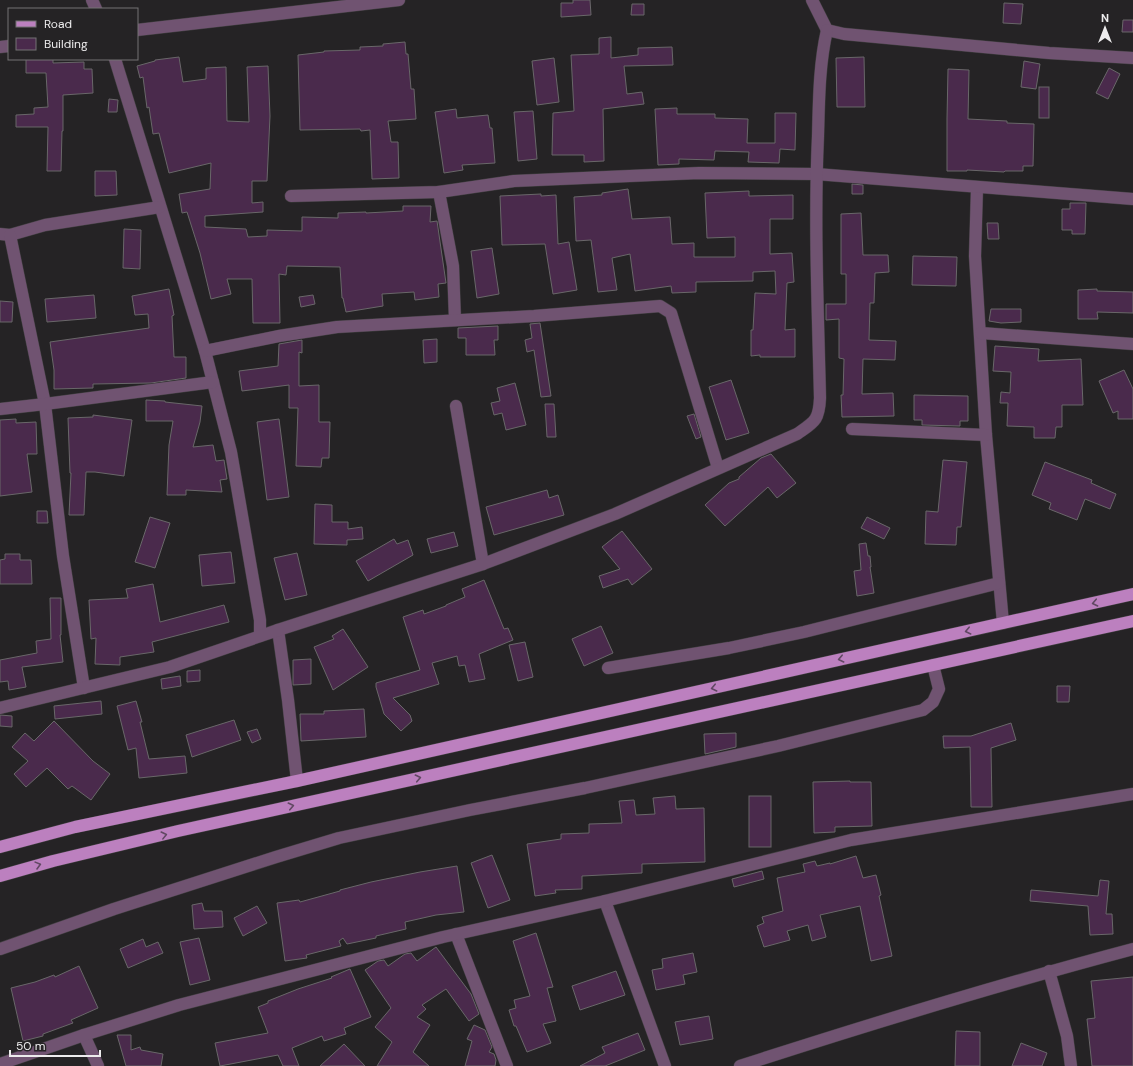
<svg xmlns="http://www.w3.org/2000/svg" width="1133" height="1066" viewBox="0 0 1133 1066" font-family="'DM Sans',sans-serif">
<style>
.building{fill:#4a2a4c;stroke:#696769}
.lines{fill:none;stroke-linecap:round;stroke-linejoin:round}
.minor-casing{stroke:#413f41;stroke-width:13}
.major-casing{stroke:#413f41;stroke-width:13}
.minor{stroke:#705371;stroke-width:12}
.major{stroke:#bc80bf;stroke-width:12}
.oneway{stroke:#614863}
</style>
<rect width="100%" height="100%" fill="#252325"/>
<g class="building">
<path d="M573 0H590L591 15 561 17V3H573Z"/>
<path d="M1004 3 1023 4 1021 24 1003 23Z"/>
<path d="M632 4H644V15H631Z"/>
<path d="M1123 20H1133V32H1122Z"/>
<path d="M611 37V58L638 55V48L672 47 673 65 624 66 627 94 642 92 644 104 603 109 604 161 584 162V155H552L553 113 574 111 571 55 599 54V38Z"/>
<path d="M405 42 406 54H408L411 89H414L416 119 388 121 391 142H398L399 178 372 179 370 130 361 131 360 129 300 130 298 55 324 52V51L360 50V47L383 46V44Z"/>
<path d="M179 57 183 82 206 79V68L226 67 227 121 249 122 247 67 268 66 270 116 267 181H252V203L263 202V212L205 216V227L246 229 248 237 267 236V230L302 231V217L338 218V213L366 212V213L403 211V206H431L430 222 437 221 446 283 438 284 439 297 415 300 414 292 382 294 383 306 346 312 343 298H342L340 267 287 266 286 275 279 274 280 323H253L252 279H227L231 294 211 299 200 253 187 212 182 213 179 194 210 189 211 163 169 173 159 133 153 134 149 107 147 108 143 77 140 78 137 66 155 61V60Z"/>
<path d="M864 57 865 107H837L836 58Z"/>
<path d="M554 58 559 102 537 105 532 61Z"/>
<path d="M26 59H53V63L84 62V69H92L93 93 63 95V131H62L61 171H47L48 127H16V115L34 114V108L48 107 46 73H26Z"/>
<path d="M1024 61 1040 64 1036 89 1021 87Z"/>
<path d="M1109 68 1120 74 1108 99 1096 93Z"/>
<path d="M948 69 969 70 968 119 1007 121V123L1034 124 1033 166H1023V171H1005L1004 172 967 170V171H947V119Z"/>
<rect x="1039" y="87" width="10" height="31"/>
<path d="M109 99 118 100 117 112H108Z"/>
<path d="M677 108V114H715V118L748 119 747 143H775V113H796L795 150 780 149 779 163 748 162 749 152 715 151 714 160 679 159V164L658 165 655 109Z"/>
<path d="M456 109 457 118 488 115 490 128H492L495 163 462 165 463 170 444 173 435 112Z"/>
<path d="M533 111 537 159 518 161 514 112Z"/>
<path d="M95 171H116L117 195 95 196Z"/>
<path d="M852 184 863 185V194H852Z"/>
<path d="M628 189 632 219 670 217 672 244 694 243V257H735V237L707 238 705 193 749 191V196L793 195V219H770V254L792 253 794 282 787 283 785 330 795 329V357H760V355L751 356V330H753L755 293 776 294 775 271 753 272V281L696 282V292L672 293 671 286 635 291 630 254 612 258 617 290 598 292 591 240 576 241 574 197 602 195V193Z"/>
<path d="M541 194V196L556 195 558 244 569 242 577 290 553 294 545 244 502 245 500 196Z"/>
<path d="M1070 203H1086L1085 234H1072V230H1062V209H1070Z"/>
<path d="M861 213 863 255H888L889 272 875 273 874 303H870L869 340 896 341 895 360 863 359 862 394 893 393 894 416 842 417 841 395H843L844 359 839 358V319L826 320V304H846V274H841V214Z"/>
<path d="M987 223H998L999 239H988Z"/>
<path d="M124 229 141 230 140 269 123 268Z"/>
<path d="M492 248 499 294 477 298 471 251Z"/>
<path d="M913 256 957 257 956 286 912 285Z"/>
<path d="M169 289 174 315 172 316 174 357H186V378L151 383 93 384V388L54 389V370L50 342 149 328 148 314 135 315 132 296Z"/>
<path d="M1097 289V291L1133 292V313L1097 312 1098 319H1078V290Z"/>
<path d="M94 295 96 318 47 322 45 299Z"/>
<path d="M313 295 315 304 301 307 299 297Z"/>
<path d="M0 301 13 302 12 322H0Z"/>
<path d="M991 309H1021V322L1001 323 989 321Z"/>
<path d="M540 323 551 396 541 397 534 350 527 352 525 340 532 338 530 324Z"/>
<path d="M498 326V340H494L495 355H466V338H458V328Z"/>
<path d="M437 339V362L424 363 423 340Z"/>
<path d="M302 340V353L299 352V386L319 385V422H330L329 458H322L321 467 296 466 298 408H289V385L242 391 239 371 278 366 279 344Z"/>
<path d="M995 346 1039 349 1038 361 1081 359 1083 405H1062V427H1056L1055 438H1034V427L1007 426 1008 403H1000L1001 392 1010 393 1011 372 993 371Z"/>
<path d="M1124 370 1133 389V419H1118V411L1113 413 1099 381Z"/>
<path d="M731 380 749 433 726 440 709 387Z"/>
<path d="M515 383 526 425 506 430 502 413 494 415 491 403 500 401 497 388Z"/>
<path d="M914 395 968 396V421H960V426L922 425V420H914Z"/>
<path d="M146 400 165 401V402L202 406 200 422 193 447 213 445 216 461 224 460 227 479 220 480 222 492 186 490V495H167L169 445 173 421H146Z"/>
<path d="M545 404H554L556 437H547Z"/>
<path d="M694 414 701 437 696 439 687 416Z"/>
<path d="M93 415 132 420 124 476 95 472H86L84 515H69L71 473H70L68 418 93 417Z"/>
<path d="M16 419V423L36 422 37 454H27L32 492 0 496V420Z"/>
<path d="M279 419 289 497 267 500 257 422Z"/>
<path d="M771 454 796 483 777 498 768 487 725 526 705 505 729 483 739 479V477L761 458Z"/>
<path d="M943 460 967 462 961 527H957L956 545 925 544 926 511 938 512Z"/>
<path d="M1045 462 1092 480 1091 483 1116 494 1110 509 1085 499 1077 520 1049 509 1051 503 1032 495Z"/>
<path d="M547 490 549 498 558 495 564 515 494 535 486 507Z"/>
<path d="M315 504 332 505V522H348V529L362 527 363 539 347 540V545L314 544Z"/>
<path d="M37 511H47L48 523H37Z"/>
<path d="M150 517 170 523 155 568 135 562Z"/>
<path d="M867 517 890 528 884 539 861 528Z"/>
<path d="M622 531 652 569 632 585 628 579 603 588 599 576 620 569 602 547Z"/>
<path d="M454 532 458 546 431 553 427 539Z"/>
<path d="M394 539 397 544 408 540 413 555 368 581 356 561Z"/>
<path d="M866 543 868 556H870L871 567H870L874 593 857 596 854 571 861 570 859 544Z"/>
<path d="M231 552 235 583 202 586 199 555Z"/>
<path d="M297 553 307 595 285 600 274 558Z"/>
<path d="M5 554H20V560H31L32 584H0V560L5 559Z"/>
<path d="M484 580 504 629 508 628 513 640 479 654 485 679 469 682 465 665 459 666 457 656 432 663 439 684 393 698 410 715 412 721 401 731 384 714 376 687V683L420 670 403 617 423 610 424 614 446 606V605L465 597 462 589Z"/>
<path d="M153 584 160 622 224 605 229 622 152 642 154 652 120 657V665L95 664 96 638 91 639 89 600 128 598 126 589Z"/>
<path d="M50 598H61V635H60L63 662 22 667 26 687 9 690 8 681 0 682V660L37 653 36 641 51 639Z"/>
<path d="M601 626 613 653 584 666 572 639Z"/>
<path d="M343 629 368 667 333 690 314 647 334 639 332 636Z"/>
<path d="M525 642 533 677 518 681 509 645Z"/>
<path d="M311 659V684L293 685V660Z"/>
<path d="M200 670V681L187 682V671Z"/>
<path d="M180 676 181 686 162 689 161 679Z"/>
<path d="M1057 686H1070L1069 702H1057Z"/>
<path d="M101 701 102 714 55 719 54 706Z"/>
<path d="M136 701 142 722H140L149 759 185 756 187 773 139 778 136 748 128 750 117 706Z"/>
<path d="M364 709 366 737 301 741 300 714H324V711Z"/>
<path d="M0 715 12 716V727L0 726Z"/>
<path d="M234 720 241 740 192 757 186 735Z"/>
<path d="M54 721 93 761 110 774 91 800 72 786 68 789 47 768 26 787 14 774 28 761 12 747 25 733 34 741Z"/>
<path d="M1011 723 1016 740 991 748 992 807H971L970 747 944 748 943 736H971Z"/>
<path d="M257 729 261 739 252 743 247 732Z"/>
<path d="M736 733V747L705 754 704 734Z"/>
<path d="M850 781V782H871L872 826 835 827V832L814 833 813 782Z"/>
<path d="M675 796 676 809 704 808 705 862 642 864V873L582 876V889L555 890 556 893 535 896 527 844 561 839V834L589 833V824L622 823 619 801 634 800 636 815 655 814 653 798Z"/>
<rect x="749" y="796" width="22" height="51"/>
<path d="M492 855 510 900 488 908 471 863Z"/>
<path d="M856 856 863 878 876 875 881 895 879 896 892 956 871 961 860 906 820 915 826 937 812 941 808 925 787 931 790 940 764 947 757 926 764 923 762 917 783 911 777 878 805 872 803 864 815 861 817 866 830 863V864Z"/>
<path d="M457 866 464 912 436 915 405 922 406 929 376 936V938L347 944 343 938 339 941 341 946 306 955 307 958 285 961 277 903 299 900 300 902 340 891V890L371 882 420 872Z"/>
<path d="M762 871 764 879 734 887 732 879Z"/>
<path d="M1100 880 1109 881 1106 914H1112L1113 934 1090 935 1088 906 1030 901 1031 890 1098 896Z"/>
<path d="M202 903 204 911H222L223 927 194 929 192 905Z"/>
<path d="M257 906 267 923 243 936 234 918Z"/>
<path d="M536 933 553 987 547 988 556 1021 543 1024 551 1043 527 1052 516 1026H514L509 1010 516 1008 514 1000 530 996 513 941Z"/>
<path d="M199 938 210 980 190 985 180 942Z"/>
<path d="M143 939 146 947 158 942 163 953 128 968 120 949Z"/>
<path d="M436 947 471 994 479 1014 469 1021 446 989 422 1005 426 1009 417 1017 430 1025 413 1052 429 1066H377L392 1042 375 1027 391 1008 365 970 378 961 384 960 388 966 405 954 411 953 417 961Z"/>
<path d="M693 953 697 972 683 975 685 984 656 990 652 970 663 968 662 959Z"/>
<path d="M79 966 98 1008 71 1020 73 1023 43 1034V1036L23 1041 11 988 35 982 54 975 55 977Z"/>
<path d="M350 969 371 1017 344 1028 346 1034 324 1041 322 1036 292 1048 299 1066H283L278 1055 220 1066 215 1043 268 1033 258 1007 268 1003V1001L298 989 332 978 331 977Z"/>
<path d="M616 971 625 995 580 1010 572 986Z"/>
<path d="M1133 977V1066H1092L1087 1019 1095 1018 1091 981Z"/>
<path d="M709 1016 713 1039 680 1045 675 1022Z"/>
<path d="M474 1025 485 1030 492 1047 489 1052 494 1054 496 1060 495 1066H465L472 1041 467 1039Z"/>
<path d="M956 1031 980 1032V1066H955Z"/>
<path d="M638 1033 645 1050 605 1066H580L605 1053 602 1047Z"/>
<path d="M117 1035H131V1050L140 1047 141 1050 163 1054 161 1066H126Z"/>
<path d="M1021 1043 1047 1053 1042 1066H1012Z"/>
<path d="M344 1044 365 1066H320Z"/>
</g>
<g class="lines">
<g class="minor-casing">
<g id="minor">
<path d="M92 0 96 9"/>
<path d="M812 0 827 30 844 34 1049 53 1133 58"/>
<path d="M137 30 399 0"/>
<path d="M0 47 9 46"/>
<path d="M115 59 205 351 231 452 260 620V636"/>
<path d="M977 188 975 256 986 435 1003 623"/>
<path d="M439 192 453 266 455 320"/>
<path d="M291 196 439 192 514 181 699 173 816 174 1133 199"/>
<path d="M0 234 10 235 45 225 160 207"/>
<path d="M10 235 45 404 63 556 84 688"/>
<path d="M981 333 1133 344"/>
<path d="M205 351 279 336 337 327 534 316 660 306 671 313 718 468"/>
<path d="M456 406 483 564"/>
<path d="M0 409 45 404 213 382"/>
<path d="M852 429 986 435"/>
<path d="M278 630 288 700 297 781"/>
<path d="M608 668 729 648 804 632 999 583"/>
<path d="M0 708 170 667 278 630 483 564 615 514 797 434C814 422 819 421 820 398 818 311 814 223 818 136 819 101 819 65 827 30"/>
<path d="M605 901 665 1066"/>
<path d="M456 934 507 1066"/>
<path d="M0 949 114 909 276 857 339 838 470 810 585 788 778 746 923 710 933 702 939 689 933 665"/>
<path d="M1049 971 1067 1036 1071 1066"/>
<path d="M84 1035 98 1066"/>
<path d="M0 1064 84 1035 179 1005 443 937 605 901 851 840 1133 794"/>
<path d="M740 1066C870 1024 1001 984 1133 949"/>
</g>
</g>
<g class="major-casing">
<g id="major">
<path d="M0 847 75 827 297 781 1133 594"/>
<path d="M0 876 53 861 178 831 1133 621"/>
</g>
</g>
<use href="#minor" class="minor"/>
<use href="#major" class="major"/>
</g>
<defs><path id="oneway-chevron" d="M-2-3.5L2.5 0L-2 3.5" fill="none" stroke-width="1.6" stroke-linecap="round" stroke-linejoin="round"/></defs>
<g class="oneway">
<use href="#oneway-chevron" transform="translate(1095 603) rotate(168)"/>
<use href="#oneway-chevron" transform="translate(968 631) rotate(167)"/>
<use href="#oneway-chevron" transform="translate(841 659) rotate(167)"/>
<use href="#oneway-chevron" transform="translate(714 688) rotate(167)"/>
<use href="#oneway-chevron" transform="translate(418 778) rotate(-12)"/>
<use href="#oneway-chevron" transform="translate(291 806) rotate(-13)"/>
<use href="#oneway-chevron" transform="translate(164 835) rotate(-14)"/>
<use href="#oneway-chevron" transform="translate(38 865) rotate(-15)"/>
</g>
<rect x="8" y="8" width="130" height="52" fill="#252325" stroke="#757375"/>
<rect x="16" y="21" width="20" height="6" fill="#bc80bf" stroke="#757375"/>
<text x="44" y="28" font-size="12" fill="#edeced">Road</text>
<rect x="16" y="38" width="20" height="12" fill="#4a2a4c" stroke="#757375"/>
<text x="44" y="48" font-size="12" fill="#edeced">Building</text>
<g transform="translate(1105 28)" stroke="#252325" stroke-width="3" paint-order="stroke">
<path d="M0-3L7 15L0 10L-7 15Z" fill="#edeced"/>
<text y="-6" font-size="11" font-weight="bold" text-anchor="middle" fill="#edeced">N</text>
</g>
<path d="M10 1050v6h90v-6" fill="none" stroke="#edeced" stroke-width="2"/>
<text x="16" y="1050" font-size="12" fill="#edeced" stroke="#252325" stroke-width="3" paint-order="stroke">50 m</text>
</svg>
